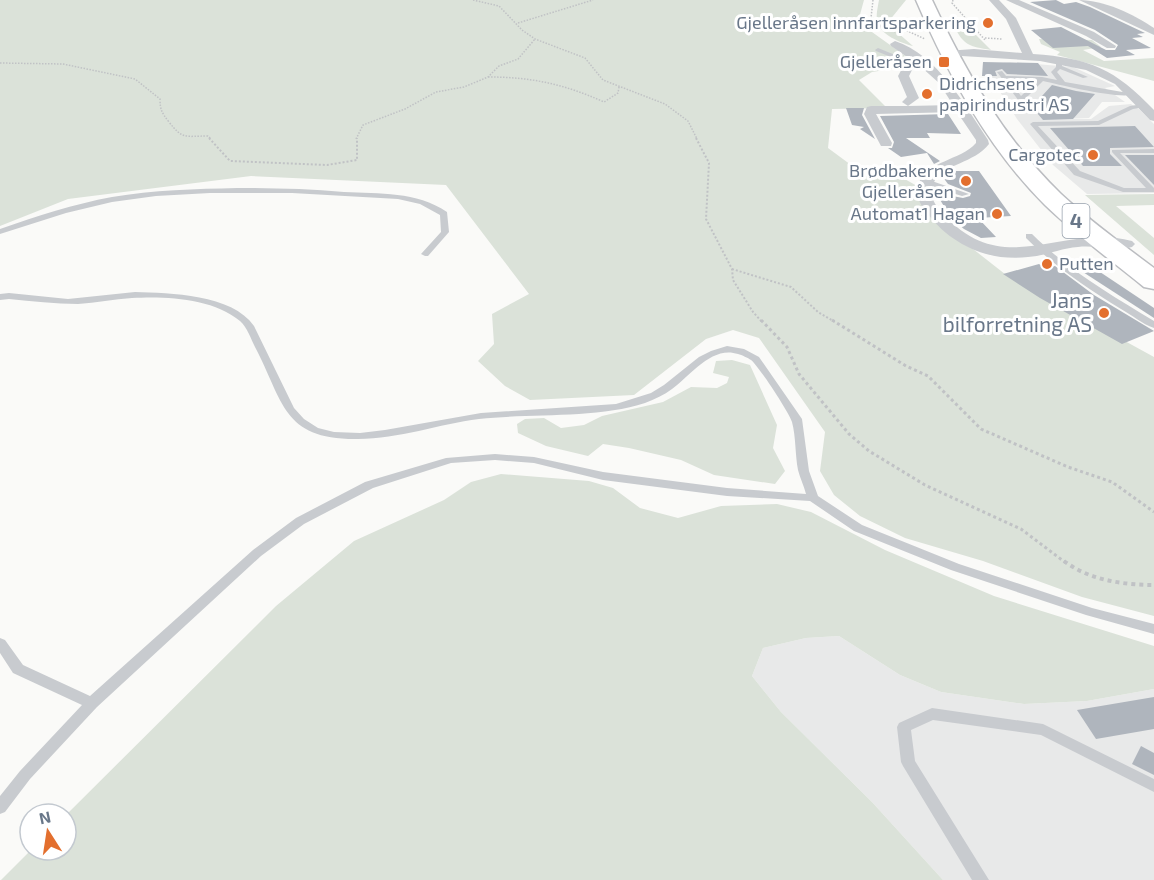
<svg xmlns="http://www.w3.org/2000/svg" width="1154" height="880" viewBox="0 0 1154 880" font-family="'Exo 2',sans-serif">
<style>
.built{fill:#e8e9e9}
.green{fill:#dbe2d9}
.building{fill:#afb5bd}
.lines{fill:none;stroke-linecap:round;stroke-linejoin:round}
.trunk-casing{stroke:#bbbdc1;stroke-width:3}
.path-far3{stroke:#c0c2c5;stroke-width:1.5;stroke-dasharray:1.5 1.5;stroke-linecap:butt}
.path-far2{stroke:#c0c2c5;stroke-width:2;stroke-dasharray:2 2;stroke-linecap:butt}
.path-far1{stroke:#c0c2c5;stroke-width:3;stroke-dasharray:3 3;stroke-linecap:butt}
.path{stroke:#c0c2c5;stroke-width:4;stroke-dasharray:4 4;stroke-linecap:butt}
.service{fill:#c8cbcf;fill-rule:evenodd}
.minor{fill:#c8cbcf;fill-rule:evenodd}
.trunk{fill:#fff;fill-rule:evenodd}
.poi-dot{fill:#e36f2e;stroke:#fff;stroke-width:2}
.labels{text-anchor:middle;stroke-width:6;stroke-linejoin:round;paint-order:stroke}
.far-poi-label{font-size:18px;fill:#697789;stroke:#fff;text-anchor:end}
.shield{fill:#fff;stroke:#96a0ac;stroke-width:1.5}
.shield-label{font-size:20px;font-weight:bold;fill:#697789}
.poi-label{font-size:21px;fill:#697789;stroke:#fff;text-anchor:end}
</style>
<rect width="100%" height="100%" fill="#fafaf8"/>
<g class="built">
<path d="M1010 62 1073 67 1115 86 1105 88 1125 102H1102L1089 118 1060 119H1091L1109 106 1131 104 1140 110 1154 124V193L1087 194 1053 165 1017 119 985 68 987 65Z"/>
<path d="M839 636 900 675 941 692 1024 704 1087 701 1154 689V880H943L872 802 781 712 752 676 763 648 806 638Z"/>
</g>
<g class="green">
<path d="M0 0H864L858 22 918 65 872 72 859 80 887 108 832 109 828 148 866 176 882 166 917 186 921 195 945 227 1010 278 1154 357V616L1082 597 983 561 905 538 860 516 834 495 820 471 825 432 759 338 733 330 706 339 634 395 530 400 505 386 478 361 494 344 492 314 529 294 446 185 251 176 68 199 0 226Z"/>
<path d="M879 0H906L889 21 898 33 913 46C901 43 880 35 877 21 876 14 878 6 879 0Z"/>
<path d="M954 26H967L991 50C969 46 964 46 954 26Z"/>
<path d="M1039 39 1092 40 1101 47 1083 50 1104 61 1154 58V81L1057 55 1060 52 1041 44Z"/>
<path d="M1154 194V205L1116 206 1154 238V255L1085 195Z"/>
<path d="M732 360 750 365 777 425 773 448 785 471 775 484 714 475 681 460 629 448 603 444 588 456 546 446 518 433 517 424 525 419 544 418 561 428 584 425 602 416 663 402 691 387 717 388 727 383 729 377 713 373 716 361Z"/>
<path d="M501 474 589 481 613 488 640 508 678 518 721 506 777 504 811 512 885 550 994 596 1154 646V689L1087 701 1024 704 941 692 900 675 839 636 806 638 763 648 752 676 781 712 872 802 943 880H1L31 850H66V815L276 606 354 541 444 500 471 482Z"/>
</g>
<g class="building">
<path d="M1056 0 1064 4 1076 2 1090 7 1145 33 1137 34 1143 37 1132 38 1151 48 1126 50 1135 55 1107 58 1088 46 1053 48 1031 30 1061 27 1106 50H1115L1118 45 1095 30 1030 2Z"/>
<path d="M983 62 1038 63 1048 76 1007 74 1002 69 995 71 997 76H982Z"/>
<path d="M1052 85 1076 91 1095 94 1073 119 1043 120 1032 107Z"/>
<path d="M846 108H864L862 115 875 139 860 129 864 127 852 125Z"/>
<path d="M948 114 961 134 927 133 930 138H906L940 161 934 164 927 153 901 157 888 148H892L894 142 880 116Z"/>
<path d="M1135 126 1154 147 1110 148V154L1122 166H1083L1050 128Z"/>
<path d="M1125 155H1154V185Z"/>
<path d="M952 169 956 171H979L1011 216 978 218 996 237 981 238 964 229 951 218 936 193 963 198 970 196 971 193 948 184 942 176Z"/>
<path d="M1082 260 1154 308V318L1069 263Z"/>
<path d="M1039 264 1045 268 1055 266 1094 295 1154 331 1122 344 1040 298 1003 274Z"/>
<path d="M1154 697V729L1096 739 1077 710Z"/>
<path d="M1141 746 1154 753V775L1132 764Z"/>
</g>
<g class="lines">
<g class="trunk-casing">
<path id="trunk" d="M916 0H932C965 71 1004 139 1061 194 1090 221 1122 244 1154 268V289L1144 287C1111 260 1076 235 1045 205 987 147 948 74 916 0Z"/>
</g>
<g class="path-far3">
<path d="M473 0 499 6 522 30 535 39 585 58 603 80 665 104 688 121 697 139"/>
<path d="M873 0 871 18 878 25 896 32"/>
<path d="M953 0 952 3 986 41"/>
<path d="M518 23 593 0"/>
<path d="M918 24 905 25 901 28 925 39"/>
<path d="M956 25H973"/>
<path d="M985 38 1002 39"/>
<path d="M0 63 63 64 135 79 160 99C160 110 162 113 169 122 183 140 185 136 208 136L211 139"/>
<path d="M488 77C531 77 564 84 604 102L618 93 619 87"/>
<path d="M356 139 363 125 405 109 436 92 464 87 488 77 499 66 518 59 535 39"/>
</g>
<g class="path-far2">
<path d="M209 138 230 161 327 165 357 160V138"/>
<path d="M696 138 709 163 706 219 732 269 733 280 753 312 762 322"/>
<path d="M732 269 791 287 818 312 835 322"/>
</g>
<g class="path-far1">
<path d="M761 320 787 347 799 374 849 434 869 451 925 485 1021 529 1066 563"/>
<path d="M832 320 906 366 928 376 981 429 1068 467 1112 482 1154 512"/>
</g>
<path class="path" d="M1064 561C1089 580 1123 585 1154 585"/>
<g class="service">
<path d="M878 48 915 63 916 64 911 65 876 51 875 50Z"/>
<path d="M1059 58 1062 60V66L1088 77 1083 78 1060 69 1057 72 1065 82 1134 94C1121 100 1061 85 1043 81L1024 100 1033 112 1030 114 1028 113 997 72 1002 71 1006 76 1042 77 1057 80 1051 72 1056 67V60ZM1009 80 1037 81 1021 96Z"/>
<path d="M1143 104 1146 106 1145 107 1133 109 1099 125 1038 126 1080 171 1124 188H1146L1112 152V150L1154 149V153H1120L1154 188V192H1123L1074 175 1030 124 1033 122 1098 121 1130 106Z"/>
<path d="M923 180H929L969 194 962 196 923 184Z"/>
<path d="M237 188C273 188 309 189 344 192 380 194 416 191 447 212L449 232 428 256H425L421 254 441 232 440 215 420 204 398 199 292 193H210L156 196 112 202 66 213 0 234V229C37 216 74 204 112 197 153 190 196 189 237 188Z"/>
<path d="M1026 234H1032C1068 270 1111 295 1154 321V328C1142 324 1132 315 1121 309 1087 288 1054 266 1026 238Z"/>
<path d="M135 292C170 293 232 294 254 326L294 408 304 419 318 428 334 432 360 433 385 430 481 413 616 404 651 393 664 385 699 357 711 351 727 346 744 349 759 357 802 419 809 471 818 496 862 525 959 564 1092 608 1154 624V634L1086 615 951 570 854 531 810 501 727 496 603 480 534 463 495 460 451 463 373 488 304 524 261 556 97 707 30 779 5 812 0 814V796L20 771 82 705 13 673 0 653V638L5 640 23 665 90 696 253 550 296 518 365 482 446 458 495 454 534 457 603 472 727 488 806 494C804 486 800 478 798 470 795 454 796 437 792 422 790 414 758 365 751 360 748 358 742 355 738 354 712 345 690 376 672 389 664 395 655 399 645 403 597 419 531 413 479 419 439 424 399 439 358 439 282 440 284 402 255 347 251 339 247 327 240 321 213 298 165 296 132 298 114 299 96 303 78 304 55 304 32 301 9 299L0 300V294L9 293 68 299Z"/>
<path d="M932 708 1043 724 1154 779V792L1041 735 933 720 911 730 915 761 989 880H972L903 766 901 762 897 727 899 723Z"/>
</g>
<g class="minor">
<path d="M989 0H999L1016 18 1033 54C1090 58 1115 69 1154 110V121L1150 120 1115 84 1086 70 1040 61 946 55V51L974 49 1022 53 1006 19Z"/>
<path d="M1006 0H1019L1094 32 1116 46 1115 48H1107L1086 36Z"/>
<path d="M1079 0C1104 0 1133 14 1154 28V35Z"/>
<path d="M895 41C937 54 966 107 988 140L989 144C975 163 943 164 934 182 927 194 935 205 943 214 1005 281 1059 223 1132 241L1135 244 1132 247C1116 251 1095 245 1078 247 1061 248 1045 256 1028 257 990 262 951 245 928 214 921 206 915 196 918 185 927 160 960 161 976 143V140L957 112 876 114 892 143 891 146H881L864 114 867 107 871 106H908L902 102 907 97 898 76 904 65 913 61 891 46 890 44ZM920 66 939 83 953 105 908 106 919 98 909 76 912 70Z"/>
</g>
<use href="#trunk" class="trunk"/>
</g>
<g class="poi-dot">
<circle cx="988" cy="23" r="6"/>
<rect x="938" y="56" width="12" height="12" rx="3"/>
<circle cx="927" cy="94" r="6"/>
<circle cx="1093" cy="155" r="6"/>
<circle cx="966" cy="181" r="6"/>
<circle cx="997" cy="214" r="6"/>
<circle cx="1047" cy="264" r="6"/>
<circle cx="1104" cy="313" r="6"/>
</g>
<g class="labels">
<g class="far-poi-label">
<text x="976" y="29">Gjelleråsen innfartsparkering</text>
<text x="932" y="68">Gjelleråsen</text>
<text x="939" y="90" text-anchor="start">Didrichsens<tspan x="939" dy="21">papirindustri AS</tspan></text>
<text x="1081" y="161">Cargotec</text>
<text x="954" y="177">Brødbakerne<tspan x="954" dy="21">Gjelleråsen</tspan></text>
<text x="985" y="220">Automat1 Hagan</text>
<text x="1059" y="270" text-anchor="start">Putten</text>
</g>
<rect class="shield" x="1062.5" y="204" width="27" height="34" rx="4.5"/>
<g class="shield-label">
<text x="1076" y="228">4</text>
</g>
<g class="poi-label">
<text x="1092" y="308">Jans<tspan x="1092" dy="24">bilforretning AS</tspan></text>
</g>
</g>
<g transform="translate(48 832) rotate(348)"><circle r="28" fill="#ffffff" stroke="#c3c9d0" stroke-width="1.5"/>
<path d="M0-4.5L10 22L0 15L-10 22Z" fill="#e36f2e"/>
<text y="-9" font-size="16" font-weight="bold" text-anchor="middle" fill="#697789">N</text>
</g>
</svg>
